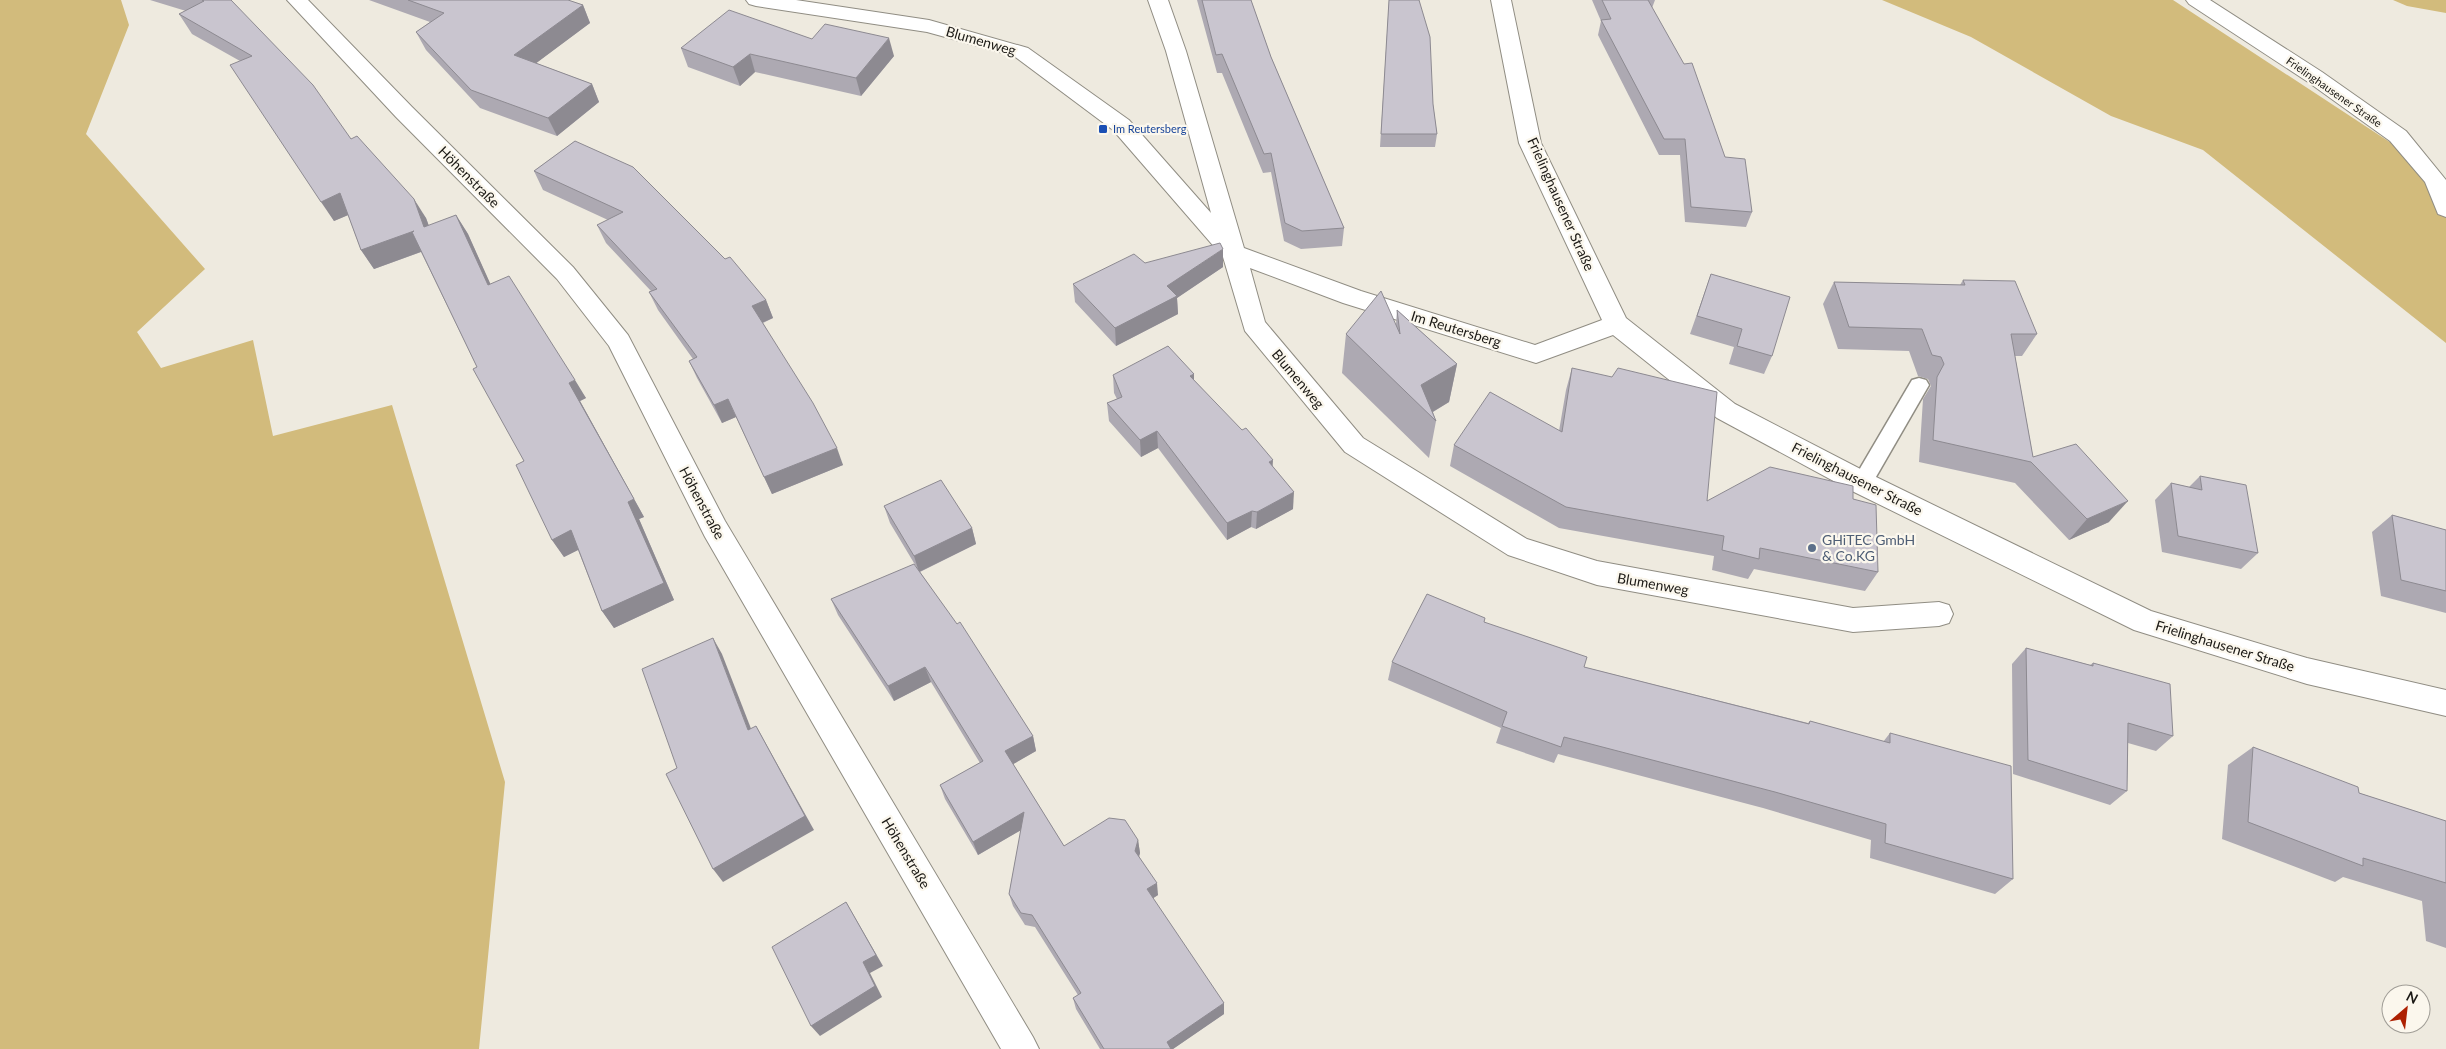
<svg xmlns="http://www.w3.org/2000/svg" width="2446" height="1049" viewBox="0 0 2446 1049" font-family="Lato,sans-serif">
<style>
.green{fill:#d2bb7c}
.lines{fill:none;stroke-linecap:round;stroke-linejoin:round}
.lane-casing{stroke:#908d83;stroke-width:3}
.street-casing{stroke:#908d83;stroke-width:2}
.lane{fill:#fff;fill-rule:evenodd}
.street{fill:#fff;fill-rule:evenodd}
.wall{fill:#ada9b2}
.shaded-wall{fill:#8d8a91}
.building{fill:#c9c5cf;stroke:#8d8a91}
.transit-dot{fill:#1a4fb4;stroke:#fbf7ed;stroke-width:2}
.service-dot{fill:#5c6f8a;stroke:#fbf7ed;stroke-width:2}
.labels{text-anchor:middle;stroke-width:4.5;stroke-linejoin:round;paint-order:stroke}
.far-street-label{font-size:11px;fill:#1b1915;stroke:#fbf7ed}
.far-transit-label{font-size:11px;fill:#164399;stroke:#fbf7ed;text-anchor:start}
.street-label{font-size:14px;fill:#1b1915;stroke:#fbf7ed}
.service-label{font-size:14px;fill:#4e5e75;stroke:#fbf7ed;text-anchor:start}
</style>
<rect width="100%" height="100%" fill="#eeeadf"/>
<g class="green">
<path d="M0 0H121L129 25 86 134 205 269 137 332 161 368 253 340 273 436 392 405 505 782 479 1049H0Z"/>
<path d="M1882 0H2173L2446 179V343L2203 150 2111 116 1971 37Z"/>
<path d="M2393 0H2446V13L2407 6Z"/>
</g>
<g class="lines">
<g class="lane-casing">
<path id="lane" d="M1919 378 1926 380 1929 385 1869 489 1862 491 1855 489 1852 483 1855 477 1912 380Z"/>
</g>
<g class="street-casing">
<g id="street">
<path d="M287 0H308L412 107 573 267 628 335 725 521 1033 1037 1039 1049H1001L705 537 609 346 557 279 396 117Z"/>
<path d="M746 0H796L929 20 1028 48 1129 120 1211 213 1166 51 1148 0H1168L1186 51 1244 248 1361 291 1535 345 1602 320 1519 143 1491 0H1511L1541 143 1626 318 1735 404 1872 475 2151 611 2307 658 2446 690V716L2307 684 2134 630 1852 491 1717 418 1613 335 1536 363 1343 303 1250 268 1265 322 1363 438 1527 539 1597 561 1853 608 1939 602 1949 605 1953 614 1949 623 1939 626 1853 632 1597 585 1508 555 1345 452 1245 331 1223 257 1113 130 1014 56 927 32 756 6 749 4Z"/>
<path d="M2186 0H2210L2322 72 2406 131 2446 180V217L2438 214 2425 182 2390 141 2308 82 2189 4Z"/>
</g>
</g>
<use href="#lane" class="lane"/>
<use href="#street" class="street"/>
</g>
<g class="wall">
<path d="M150 0H231L351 139 426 218 429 226 456 215 468 234 490 284 586 398 580 401 644 517 639 519 674 600 614 628 602 611 578 550 564 557 552 540 524 461 477 367 421 252 374 269 361 250 348 215 334 221 240 61 192 34 179 14 186 11Z"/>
<path d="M369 0H568L583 5 590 23 536 63 592 84 599 102 557 136 480 108 426 50 416 32 430 22Z"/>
<path d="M1197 0H1251L1271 57 1344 228 1342 246 1301 249 1284 241 1271 172 1263 173 1222 73H1217Z"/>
<path d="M1389 0H1419L1437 134 1435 147H1380Z"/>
<path d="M1592 0H1655L1652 8 1752 212 1746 227 1685 222 1680 155H1659L1598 35 1601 21Z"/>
<path d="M812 39 894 56 861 96 755 72 740 86 688 67 681 48Z"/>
<path d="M575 141 766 300 773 318 763 323 843 465 772 494 736 417 722 423 697 378 689 361 693 359 658 310 649 292 651 291 606 243 597 225 608 220 543 190 534 171Z"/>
<path d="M1145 263 1223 267 1177 298 1178 314 1116 346 1075 302 1073 284Z"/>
<path d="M1711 274 1772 356 1764 374 1729 364 1734 347 1690 334Z"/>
<path d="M1963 280 2037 334 2022 356H2015L2033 457 2109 522 2069 540 2015 483 1919 462 1923 399 1931 386 1928 379 1918 376 1909 351 1838 349 1823 304 1834 282 1960 285Z"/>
<path d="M1397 310 1457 364 1449 402 1433 412 1436 421 1429 458 1342 373 1346 334 1396 324Z"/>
<path d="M1572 368 1707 501 1853 499 1878 572 1865 591 1754 569 1748 579 1712 570 1714 556 1559 528 1450 466 1454 445 1559 431 1566 390Z"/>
<path d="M1194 374V380L1273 467 1293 509 1256 529 1251 527 1227 540 1158 448 1141 457 1109 421 1107 403 1117 399 1114 393 1113 375Z"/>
<path d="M2200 476 2258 553 2241 569 2162 552 2155 500 2171 483 2189 487Z"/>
<path d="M884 506 972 528 976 544 920 572 1033 736 1036 751 1013 764 1064 846 1138 840 1140 853 1139 856 1158 895 1153 898 1224 1014 1173 1049H1100L1076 1009 1073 998 1078 995 1035 927 1025 925 1013 906 1009 894 1021 830 978 855 945 799 940 785 980 763 931 682 894 701 838 615 831 599 917 568 890 523Z"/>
<path d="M2392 515 2446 530V613L2381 596 2372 532Z"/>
<path d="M1484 622 1584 667 1808 723 1810 721 1883 742 1890 733 2013 879 1995 894 1870 858 1871 840 1763 808 1558 754 1554 763 1496 743 1501 728 1388 680 1392 662Z"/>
<path d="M2026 648 2090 665 2093 663 2173 736 2156 751 2128 743 2127 791 2110 805 2013 774 2012 664Z"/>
<path d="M2253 747 2359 793 2446 821V948L2426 941 2422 901 2343 877 2335 882 2222 839 2228 765Z"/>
</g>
<g class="shaded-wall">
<path d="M583 5 590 23 523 73 514 55Z"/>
<path d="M889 38 894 56 861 96 856 78Z"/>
<path d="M750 54 755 72 740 86 733 67Z"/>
<path d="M592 84 599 102 557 136 548 118Z"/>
<path d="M340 193 353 213 334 221 321 202Z"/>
<path d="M414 199 426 218 436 246 424 227Z"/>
<path d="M456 215 468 234 499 303 488 285Z"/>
<path d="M414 231 426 250 374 269 361 250Z"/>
<path d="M1223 249V267L1177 298 1178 314 1116 346 1115 328 1167 286Z"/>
<path d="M766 300 773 318 759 324 752 306Z"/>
<path d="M1457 364 1449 402 1429 414 1421 385Z"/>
<path d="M1194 374V391L1190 376Z"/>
<path d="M575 380 586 398 580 401 644 517 639 519 674 600 614 628 602 611 569 383Z"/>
<path d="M728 399 736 417 722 423 714 405Z"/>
<path d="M1157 431 1158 448 1141 457 1140 440Z"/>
<path d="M837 448 843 465 772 494 764 477Z"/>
<path d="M1273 460 1272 477 1269 462Z"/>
<path d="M1294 492 1293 509 1256 529 1257 512Z"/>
<path d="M2128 501 2109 522 2069 540 2087 519Z"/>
<path d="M1252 511 1251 527 1227 540V523Z"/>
<path d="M972 528 976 544 919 572 914 556Z"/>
<path d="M571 530 582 548 564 557 552 540Z"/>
<path d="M713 638 722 654 757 744 748 730Z"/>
<path d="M925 667 931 682 894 701 888 686Z"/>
<path d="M756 726 814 830 723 882 713 869Z"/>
<path d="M1033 736 1036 751 1010 766 1005 751Z"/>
<path d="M1024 812 1028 826 978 855 973 842Z"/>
<path d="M1138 840 1140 853 1137 864 1135 851Z"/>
<path d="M1157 883 1158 895 1149 901 1147 889Z"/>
<path d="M846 902 883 966 870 973 882 997 820 1036 811 1026Z"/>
<path d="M1224 1003V1014L1173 1049H1168L1167 1042Z"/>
</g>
<g class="building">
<path d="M202 0H231L313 85 351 139 357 136 414 199 424 227 456 215 488 285 509 276 575 380 569 383 634 499 628 502 664 583 602 611 571 530 552 540 516 465 524 461 473 369 477 367 412 232 414 231 361 250 340 193 321 202 230 65 252 56 179 14 204 1Z"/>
<path d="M408 0H568L583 5 514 55 592 84 548 118 471 90 416 32 444 13Z"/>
<path d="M1202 0H1251L1271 57 1344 228 1302 231 1285 223 1271 153 1264 154 1222 54 1216 55Z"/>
<path d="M1389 0H1419L1430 37 1433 104 1437 134H1381Z"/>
<path d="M1602 0H1648L1684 64 1692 63 1725 157 1745 159 1752 212 1691 207 1685 139H1664L1601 20 1611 19Z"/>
<path d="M729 10 812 39 825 24 889 38 856 78 750 54 733 67 681 48Z"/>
<path d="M575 141 633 167 725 259 730 257 766 300 752 306 813 403 837 448 764 477 728 399 714 405 689 361 697 357 649 292 657 289 597 225 623 212 534 171Z"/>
<path d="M1220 243 1223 249 1167 286 1177 296 1115 328 1073 284 1134 254 1145 263Z"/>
<path d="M1711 274 1790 297 1772 356 1737 346 1742 329 1697 316Z"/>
<path d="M1963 280 2015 281 2037 334H2011L2033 457 2076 444 2128 501 2087 519 2031 462 1933 440 1937 377 1944 364 1941 357 1932 355 1922 329 1849 327 1834 282 1965 285Z"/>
<path d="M1381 291 1400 334 1397 310 1457 364 1421 385 1436 421 1346 334Z"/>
<path d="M1168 346 1194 374 1190 376 1242 430 1246 428 1273 460 1269 462 1294 492 1257 512 1252 511 1227 523 1157 431 1140 440 1107 403 1122 397 1113 375Z"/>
<path d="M1572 368 1612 377 1618 368 1717 392 1707 501 1770 467 1853 486V499L1876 505 1878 572 1760 548 1759 559 1722 550 1724 536 1566 507 1454 445 1490 392 1562 432Z"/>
<path d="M2200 476 2246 485 2258 553 2178 536 2171 483 2202 490Z"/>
<path d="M941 480 972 528 914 556 884 506Z"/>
<path d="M2392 515 2446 530V591L2401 580Z"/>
<path d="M914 564 957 624 960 622 1033 736 1005 751 1064 846 1109 818 1125 820 1138 840 1135 851 1157 883 1147 889 1224 1003 1167 1042 1171 1049H1104L1073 998 1081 993 1032 915 1021 913 1009 894 1024 812 973 842 940 785 983 761 925 667 888 686 831 599Z"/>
<path d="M1427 594 1485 618 1484 622 1587 657 1584 667 1809 724 1810 721 1890 743V733L2011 766 2013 879 1885 843 1886 824 1775 792 1564 737 1561 747 1502 726 1507 712 1392 662Z"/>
<path d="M713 638 748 730 756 726 805 816 713 869 666 774 677 768 642 669Z"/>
<path d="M2026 648 2093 666V663L2170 684 2173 736 2128 723 2127 791 2028 760Z"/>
<path d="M2253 747 2358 787 2359 793 2446 821V883L2363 858V866L2248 822Z"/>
<path d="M846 902 876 955 863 962 875 986 811 1026 772 947Z"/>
</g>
<rect class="transit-dot" x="1098" y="124" width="10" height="10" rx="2.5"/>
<circle class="service-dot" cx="1812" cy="548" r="5"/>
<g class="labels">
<g class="far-street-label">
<text transform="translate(2334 92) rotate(35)" y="4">Frielinghausener Straße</text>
</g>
<g class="far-transit-label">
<text x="1113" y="133">Im Reutersberg</text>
</g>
<g class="street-label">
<text transform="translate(981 41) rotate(16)" y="5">Blumenweg</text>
<text transform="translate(469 177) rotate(45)" y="5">Höhenstraße</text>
<text transform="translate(1561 204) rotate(66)" y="5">Frielinghausener Straße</text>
<text transform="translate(1456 329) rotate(17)" y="5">Im Reutersberg</text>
<text transform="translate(1298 379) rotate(50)" y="5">Blumenweg</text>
<text transform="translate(1857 479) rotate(27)" y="5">Frielinghausener Straße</text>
<text transform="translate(702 503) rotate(62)" y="5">Höhenstraße</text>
<text transform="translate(1653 584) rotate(10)" y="5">Blumenweg</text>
<text transform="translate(2225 646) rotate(17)" y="5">Frielinghausener Straße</text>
<text transform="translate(906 853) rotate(59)" y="5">Höhenstraße</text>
</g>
<g class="service-label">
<text x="1822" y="545">GHiTEC GmbH<tspan x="1822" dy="16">&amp; Co.KG</tspan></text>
</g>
</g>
<g transform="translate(2406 1009) rotate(28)"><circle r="24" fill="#fbf7ed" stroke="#a19e97"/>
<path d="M0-4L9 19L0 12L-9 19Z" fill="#ad2001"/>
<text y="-8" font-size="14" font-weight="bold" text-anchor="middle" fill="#1b1915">N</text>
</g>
</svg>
